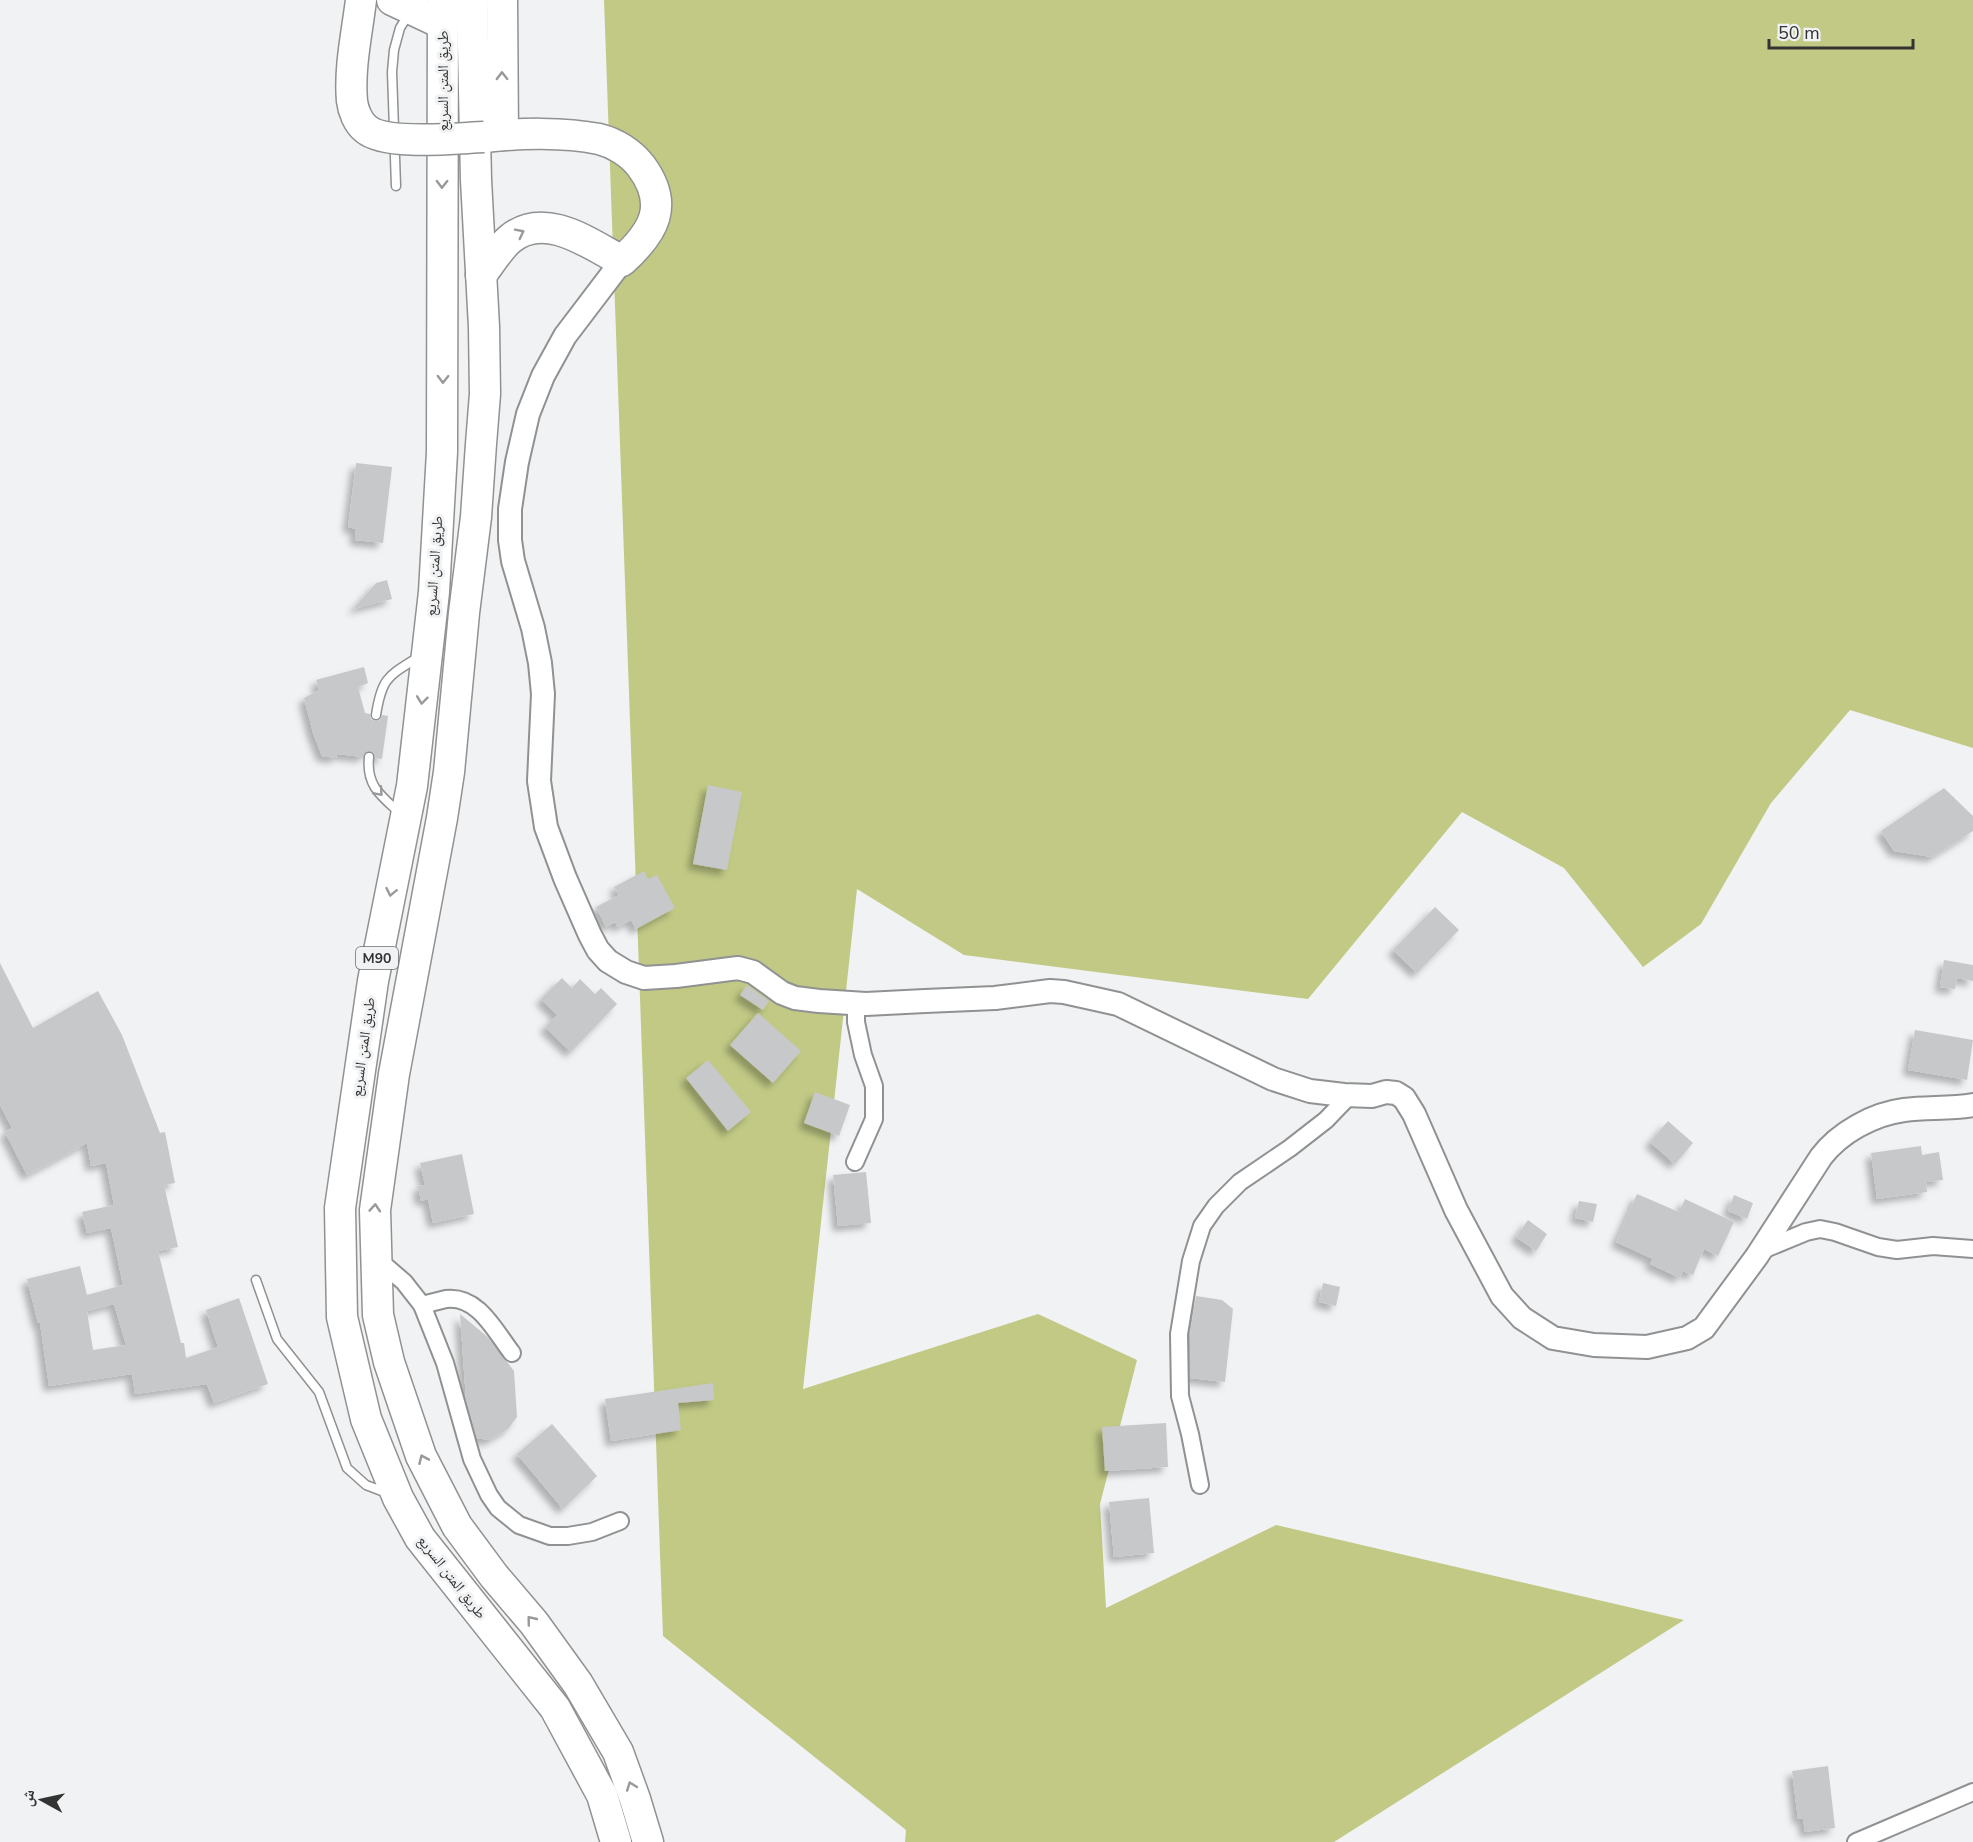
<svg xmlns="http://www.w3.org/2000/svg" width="1973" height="1842" viewBox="0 0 1973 1842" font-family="'Nunito Sans','Noto Naskh Arabic',sans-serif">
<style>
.forest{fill:#c1c985}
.building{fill:#c7c8c9;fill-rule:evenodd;filter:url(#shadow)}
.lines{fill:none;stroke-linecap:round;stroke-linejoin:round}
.lane-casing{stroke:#909192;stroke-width:11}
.street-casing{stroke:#909192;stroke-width:20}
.secondary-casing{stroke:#909192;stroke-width:26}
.highway-casing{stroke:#909192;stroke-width:33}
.lane{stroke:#fff;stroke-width:8}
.street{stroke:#fff;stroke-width:16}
.secondary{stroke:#fff;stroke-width:22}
.highway{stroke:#fff;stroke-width:30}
.highway-bridge-casing{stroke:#909192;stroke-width:33;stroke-linecap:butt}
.highway-bridge{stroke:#fff;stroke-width:30}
.oneway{stroke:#99999a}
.labels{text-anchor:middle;stroke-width:6;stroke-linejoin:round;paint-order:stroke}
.shield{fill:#f1f2f3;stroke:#6c6c6d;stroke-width:1.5}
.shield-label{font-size:14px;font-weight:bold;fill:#333334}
.street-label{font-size:15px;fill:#333334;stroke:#f1f2f3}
</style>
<defs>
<filter id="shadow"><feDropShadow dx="-5.5" dy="5.5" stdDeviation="3" flood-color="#0004"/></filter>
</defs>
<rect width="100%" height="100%" fill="#f1f2f3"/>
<path class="forest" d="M604 0H1973V748L1850 710 1771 803 1701 924 1643 967 1564 868 1462 812 1308 999 964 955 857 889 803 1389 1038 1314 1137 1360 1100 1504 1106 1608 1276 1525 1684 1620 1334 1842H905L906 1830 663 1636Z"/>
<g class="building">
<path d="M356 463 392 467 383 543 355 540 356 529 348 527Z"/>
<path d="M387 580 392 599 353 609 376 583Z"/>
<path d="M364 667 368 683 358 687 365 713 370 714 371 719 375 721 380 720 382 715 388 716 382 759 375 758 374 754 370 751 366 752 363 757 337 754 336 758 322 756 313 733 304 698 319 690 316 680Z"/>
<path d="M708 785 742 792 727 870 693 864Z"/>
<path d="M1944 788 1973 816V831L1932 857 1894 851 1881 831Z"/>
<path d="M644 871 648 879 657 875 675 908 636 929 631 920 618 927 615 922 606 927 596 907 619 895 614 887Z"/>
<path d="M1435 907 1459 930 1417 973 1393 950Z"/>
<path d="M1944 960 1973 965V981L1957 978 1955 989 1940 987Z"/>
<path d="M0 963 33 1028 98 991 122 1035 160 1133 165 1132 175 1183 164 1185 178 1247 158 1251 181 1343H184L186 1358 218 1347 206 1310 239 1298 268 1384 214 1403 207 1384 135 1394 132 1374 49 1386 40 1323H38L27 1279 80 1266 87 1295 123 1285 111 1228 87 1233 82 1212 114 1205 106 1163 91 1166 87 1143 27 1175 5 1132 12 1128 0 1105ZM114 1304 126 1345 93 1350 87 1311Z"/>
<path d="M562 978 572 988 580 979 595 994 601 988 617 1004 571 1052 545 1027 557 1015 541 999Z"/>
<path d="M747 985 769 1001 763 1010 740 995Z"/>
<path d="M758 1013 801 1051 773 1083 730 1045Z"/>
<path d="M1915 1030 1973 1040 1967 1080 1908 1070Z"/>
<path d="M708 1060 751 1112 728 1131 686 1078Z"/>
<path d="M815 1092 850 1105 839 1136 804 1123Z"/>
<path d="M1668 1121 1693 1143 1675 1164 1650 1142Z"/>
<path d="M1921 1146 1922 1155 1939 1152 1943 1180 1926 1182 1927 1192 1877 1199 1871 1153Z"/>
<path d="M462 1154 474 1214 433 1223 428 1199 421 1201 418 1186 425 1185 420 1163Z"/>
<path d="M866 1172 871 1223 838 1226 833 1175Z"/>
<path d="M1637 1194 1679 1212 1685 1199 1734 1222 1718 1256 1704 1249 1693 1275 1683 1271 1680 1278 1650 1264 1653 1259 1616 1242Z"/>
<path d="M1734 1195 1753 1203 1747 1219 1728 1211Z"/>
<path d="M1579 1201 1597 1204 1593 1222 1575 1218Z"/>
<path d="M1528 1220 1547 1234 1536 1251 1516 1237Z"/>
<path d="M1323 1283 1340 1287 1336 1306 1319 1302Z"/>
<path d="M1196 1296 1222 1300 1233 1309 1225 1382 1190 1378V1335Z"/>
<path d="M460 1314 489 1338 514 1371 517 1417 508 1429 489 1440 477 1438 466 1399Z"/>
<path d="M713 1383 714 1400 678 1403 681 1430 611 1441 605 1399Z"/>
<path d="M1166 1423 1168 1467 1105 1471 1102 1427Z"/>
<path d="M552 1424 597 1476 563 1509 517 1454Z"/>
<path d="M1149 1498 1154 1553 1114 1557 1109 1502Z"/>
<path d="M1828 1766 1835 1828 1805 1832 1803 1818 1798 1819 1792 1771Z"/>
</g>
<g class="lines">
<g class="lane-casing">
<g id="lane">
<path d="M396 186 392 72 394 50 400 28 408 15"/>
<path d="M376 715C382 676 389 676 420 656"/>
<path d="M369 757C366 786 381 796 401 814"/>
<path d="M256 1280 277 1339 319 1392 347 1468 366 1485 387 1493"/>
</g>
</g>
<g class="street-casing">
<g id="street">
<path d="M855 1162 874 1119V1086L863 1055 856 1022V1003"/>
<path d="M1760 1251 1806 1232 1820 1229 1835 1232 1878 1247 1897 1250 1933 1246 1973 1249"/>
<path d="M375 1257 404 1282 422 1305 445 1363 472 1459 489 1495 498 1508 519 1525 550 1536H568L592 1532 620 1521"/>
<path d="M422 1305C430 1303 438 1301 446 1299 478 1295 495 1331 512 1353"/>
<path d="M1200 1485 1190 1434 1180 1396 1179 1334 1191 1261 1202 1226 1216 1206 1240 1182 1290 1148 1326 1120 1350 1095"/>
<path d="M1856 1842 1973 1792"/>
</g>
</g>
<g class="secondary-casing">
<path id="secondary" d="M622 261 565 336 543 376 528 414 517 462 510 509V540L513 561 533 628 540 663 543 694 539 781 546 827 565 878 590 935 598 950 608 961 626 972 644 978 676 976 738 968 753 972 782 993 795 998 819 1001 866 1004 925 1001 995 998 1050 991 1064 992 1118 1004 1273 1079 1310 1091 1344 1095 1372 1096 1386 1092 1396 1093 1404 1098 1414 1114 1456 1210 1502 1296 1522 1318 1553 1338 1594 1345 1647 1347 1687 1338 1704 1328 1757 1256 1821 1157C1839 1133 1873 1114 1904 1110 1927 1107 1950 1109 1973 1105"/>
</g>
<g class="highway-casing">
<g id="highway">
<path d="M392 0 443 24"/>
<path d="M443 0 442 452 434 592 412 786 373 981 340 1208 342 1317 366 1419 398 1498 420 1538 555 1708 602 1795 616 1842"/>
<path d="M472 0 476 180 484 327 485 394 481 444 476 517 464 613 449 772 442 818 394 1074 375 1210 378 1315 389 1362 421 1456 457 1526 494 1576 534 1623 578 1684 618 1752 635 1799 648 1842"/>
<path d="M502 0 503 135"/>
<path d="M481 275C490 264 499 248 510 239 545 210 590 244 622 261 654 232 670 205 641 166 631 153 615 143 599 139 564 132 519 133 484 137"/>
</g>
</g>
<use href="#lane" class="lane"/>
<use href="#street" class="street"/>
<use href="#secondary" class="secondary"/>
<use href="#highway" class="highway"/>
<g class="highway-bridge-casing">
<path id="highway-bridge" d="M361 0C357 33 349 68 352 101 353 110 358 123 366 129 386 146 457 138 484 137"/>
</g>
<use href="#highway-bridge" class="highway-bridge"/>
</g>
<defs><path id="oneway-chevron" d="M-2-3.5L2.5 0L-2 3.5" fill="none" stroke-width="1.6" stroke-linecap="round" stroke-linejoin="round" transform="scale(1.5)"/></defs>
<g class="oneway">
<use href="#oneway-chevron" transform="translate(502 76) rotate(-91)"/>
<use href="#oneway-chevron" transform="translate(442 184) rotate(91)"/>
<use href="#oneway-chevron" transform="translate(520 233) rotate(-27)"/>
<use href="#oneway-chevron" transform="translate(443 379) rotate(91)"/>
<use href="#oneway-chevron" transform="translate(422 700) rotate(97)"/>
<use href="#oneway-chevron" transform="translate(379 792) rotate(49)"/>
<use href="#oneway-chevron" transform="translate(391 892) rotate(102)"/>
<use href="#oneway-chevron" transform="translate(375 1208) rotate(-86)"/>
<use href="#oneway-chevron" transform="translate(423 1459) rotate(-114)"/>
<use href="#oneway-chevron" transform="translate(531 1620) rotate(-129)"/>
<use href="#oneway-chevron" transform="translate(631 1786) rotate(-110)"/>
</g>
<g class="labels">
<rect class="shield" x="356" y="947" width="42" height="22" rx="4.5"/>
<g class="shield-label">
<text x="377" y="963">M90</text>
</g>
<g class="street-label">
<text transform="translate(443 81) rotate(-90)" y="5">طريق المتن السريع</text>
<text transform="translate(434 566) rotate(-86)" y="5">طريق المتن السريع</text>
<text transform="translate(363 1047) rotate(-82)" y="5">طريق المتن السريع</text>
<text transform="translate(452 1577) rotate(52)" y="5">طريق المتن السريع</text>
</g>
</g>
<g transform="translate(42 1800) rotate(278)" stroke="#f1f2f3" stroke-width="4.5" paint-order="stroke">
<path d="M0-4.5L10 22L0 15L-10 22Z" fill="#333334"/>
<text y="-9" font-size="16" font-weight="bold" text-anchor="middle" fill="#333334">ش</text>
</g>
<path d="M1769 39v9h144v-9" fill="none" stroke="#333334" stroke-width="3"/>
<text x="1778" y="39" font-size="18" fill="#333334" stroke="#f1f2f3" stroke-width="4.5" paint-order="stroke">50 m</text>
</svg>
